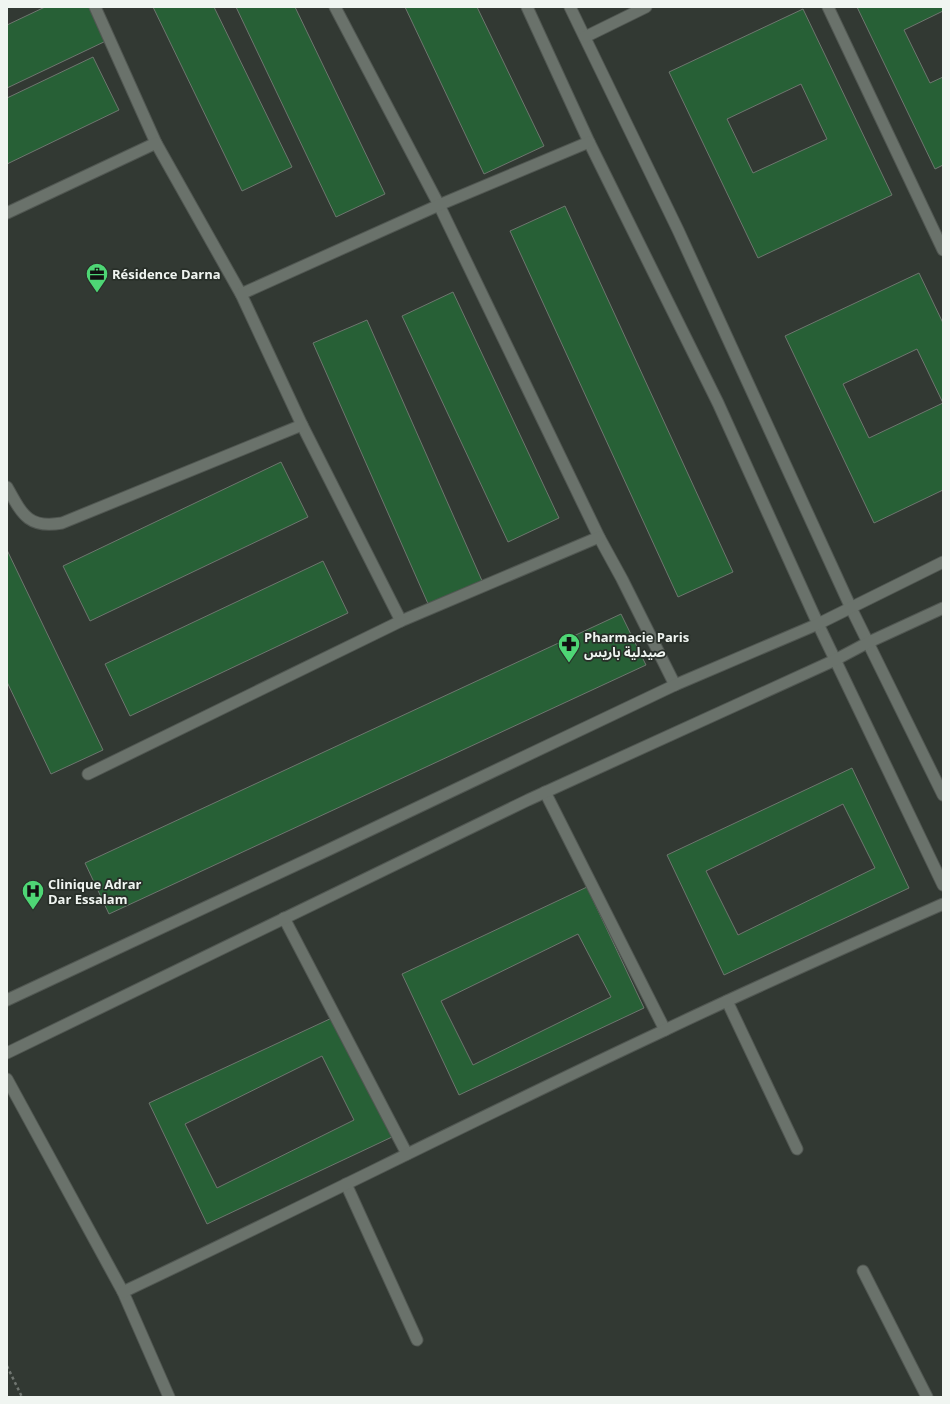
<svg xmlns="http://www.w3.org/2000/svg" width="950" height="1404" viewBox="0 0 950 1404" font-family="'Open Sans','Noto Sans Arabic',sans-serif">
<style>
.building{fill:#276036;stroke:#6e766f;fill-rule:evenodd}
.lines{fill:none;stroke-linecap:round;stroke-linejoin:round}
.minor-casing{stroke:#515752;stroke-width:13}
.path{stroke:#707671;stroke-width:2.5;stroke-dasharray:3 3;stroke-linecap:butt}
.minor{stroke:#6a726b;stroke-width:11}
.labels{text-anchor:middle;stroke-width:3.5;stroke-linejoin:round;paint-order:stroke}
.poi-label{font-size:13px;font-weight:bold;fill:#f0f5f1;stroke:#282f29;text-anchor:start}
</style>
<rect width="100%" height="100%" fill="#323933"/>
<g class="building">
<path d="M45 7H93L108 40 7 88V25Z"/>
<path d="M153 7H214L292 167 242 191Z"/>
<path d="M236 7H295L385 194 336 217Z"/>
<path d="M405 7H477L544 146 484 174Z"/>
<path d="M857 7H943V11L904 30 930 83 943 77V165L935 169Z"/>
<path d="M803 9 892 195 758 258 669 72ZM801 84 827 139 753 173 727 119Z"/>
<path d="M93 57 119 110 7 164V98Z"/>
<path d="M565 206 733 572 678 597 510 231Z"/>
<path d="M919 273 943 323V490L874 523 785 336ZM917 349 943 403 869 438 843 384Z"/>
<path d="M453 292 559 518 508 542 402 316Z"/>
<path d="M367 320 483 583 429 606 313 343Z"/>
<path d="M281 462 308 517 90 621 63 566Z"/>
<path d="M7 550 103 750 51 774 7 682Z"/>
<path d="M323 561 348 613 130 716 105 664Z"/>
<path d="M621 614 646 665 109 914 85 863Z"/>
<path d="M852 768 909 888 724 975 667 855ZM843 804 875 868 738 935 706 871Z"/>
<path d="M587 887 644 1008 459 1095 402 974ZM578 934 611 997 473 1065 441 1001Z"/>
<path d="M334 1017 392 1137 207 1224 149 1103ZM322 1056 354 1120 217 1188 185 1124Z"/>
</g>
<g class="lines">
<g class="minor-casing">
<g id="minor">
<path d="M95 7 156 143"/>
<path d="M335 7 439 205 599 537 622 579 675 685"/>
<path d="M527 7 589 142 718 403 818 624 943 885"/>
<path d="M570 7 678 230 851 608 943 795"/>
<path d="M828 7 943 250"/>
<path d="M585 37 646 7"/>
<path d="M7 213 156 143 241 294"/>
<path d="M302 425 401 621 599 537"/>
<path d="M7 487C22 514 28 529 62 523L302 425 241 294 439 205 589 142"/>
<path d="M88 774 401 621"/>
<path d="M545 792 665 1030"/>
<path d="M284 918 407 1154"/>
<path d="M7 1000 326 851 675 685 818 624 943 562"/>
<path d="M727 1001 797 1149"/>
<path d="M7 1053 528 800 835 660 867 643 943 608"/>
<path d="M7 1079 123 1292 169 1397"/>
<path d="M346 1184 417 1340"/>
<path d="M863 1271 927 1397"/>
<path d="M123 1292C305 1206 483 1115 665 1030 757 986 850 945 943 904"/>
</g>
</g>
<path class="path" d="M7 1366 22 1397"/>
<use href="#minor" class="minor"/>
</g>
<defs>
<g id="office-pin" transform="scale(1.15)"><path d="M0 17L-7.5 6A9.5 9.5 0 1 1 7.5 6Z" fill="#4ed675" stroke="#282f29"/><path d="M-6-3h4V-5.5h4V-3h4V5H-6ZM-1-4.5V-3h2v-1.5ZM-6 0V1H6V0Z" fill="#111"/></g>
<g id="pharmacy-pin" transform="scale(1.15)"><path d="M0 17L-7.5 6A9.5 9.5 0 1 1 7.5 6Z" fill="#4ed675" stroke="#282f29"/><path d="M-2-6h4v4h4v4h-4v4h-4v-4h-4v-4h4Z" fill="#111"/></g>
<g id="hospital-pin" transform="scale(1.15)"><path d="M0 17L-7.5 6A9.5 9.5 0 1 1 7.5 6Z" fill="#4ed675" stroke="#282f29"/><path d="M-5-5h3v3.5h4V-5h3V5h-3V1.5h-4V5h-3Z" fill="#111"/></g>
</defs>
<g fill-rule="evenodd">
<use href="#office-pin" x="97" y="274"/>
<use href="#pharmacy-pin" x="569" y="644"/>
<use href="#hospital-pin" x="33" y="891"/>
</g>
<g class="labels">
<g class="poi-label">
<text x="112" y="279">Résidence Darna</text>
<text x="584" y="642">Pharmacie Paris<tspan x="584" dy="15">صيدلية باريس</tspan></text>
<text x="48" y="889">Clinique Adrar<tspan x="48" dy="15">Dar Essalam</tspan></text>
</g>
</g>
<rect width="950" height="1404" fill="none" stroke="#f0f5f1" stroke-width="16"/>
</svg>
